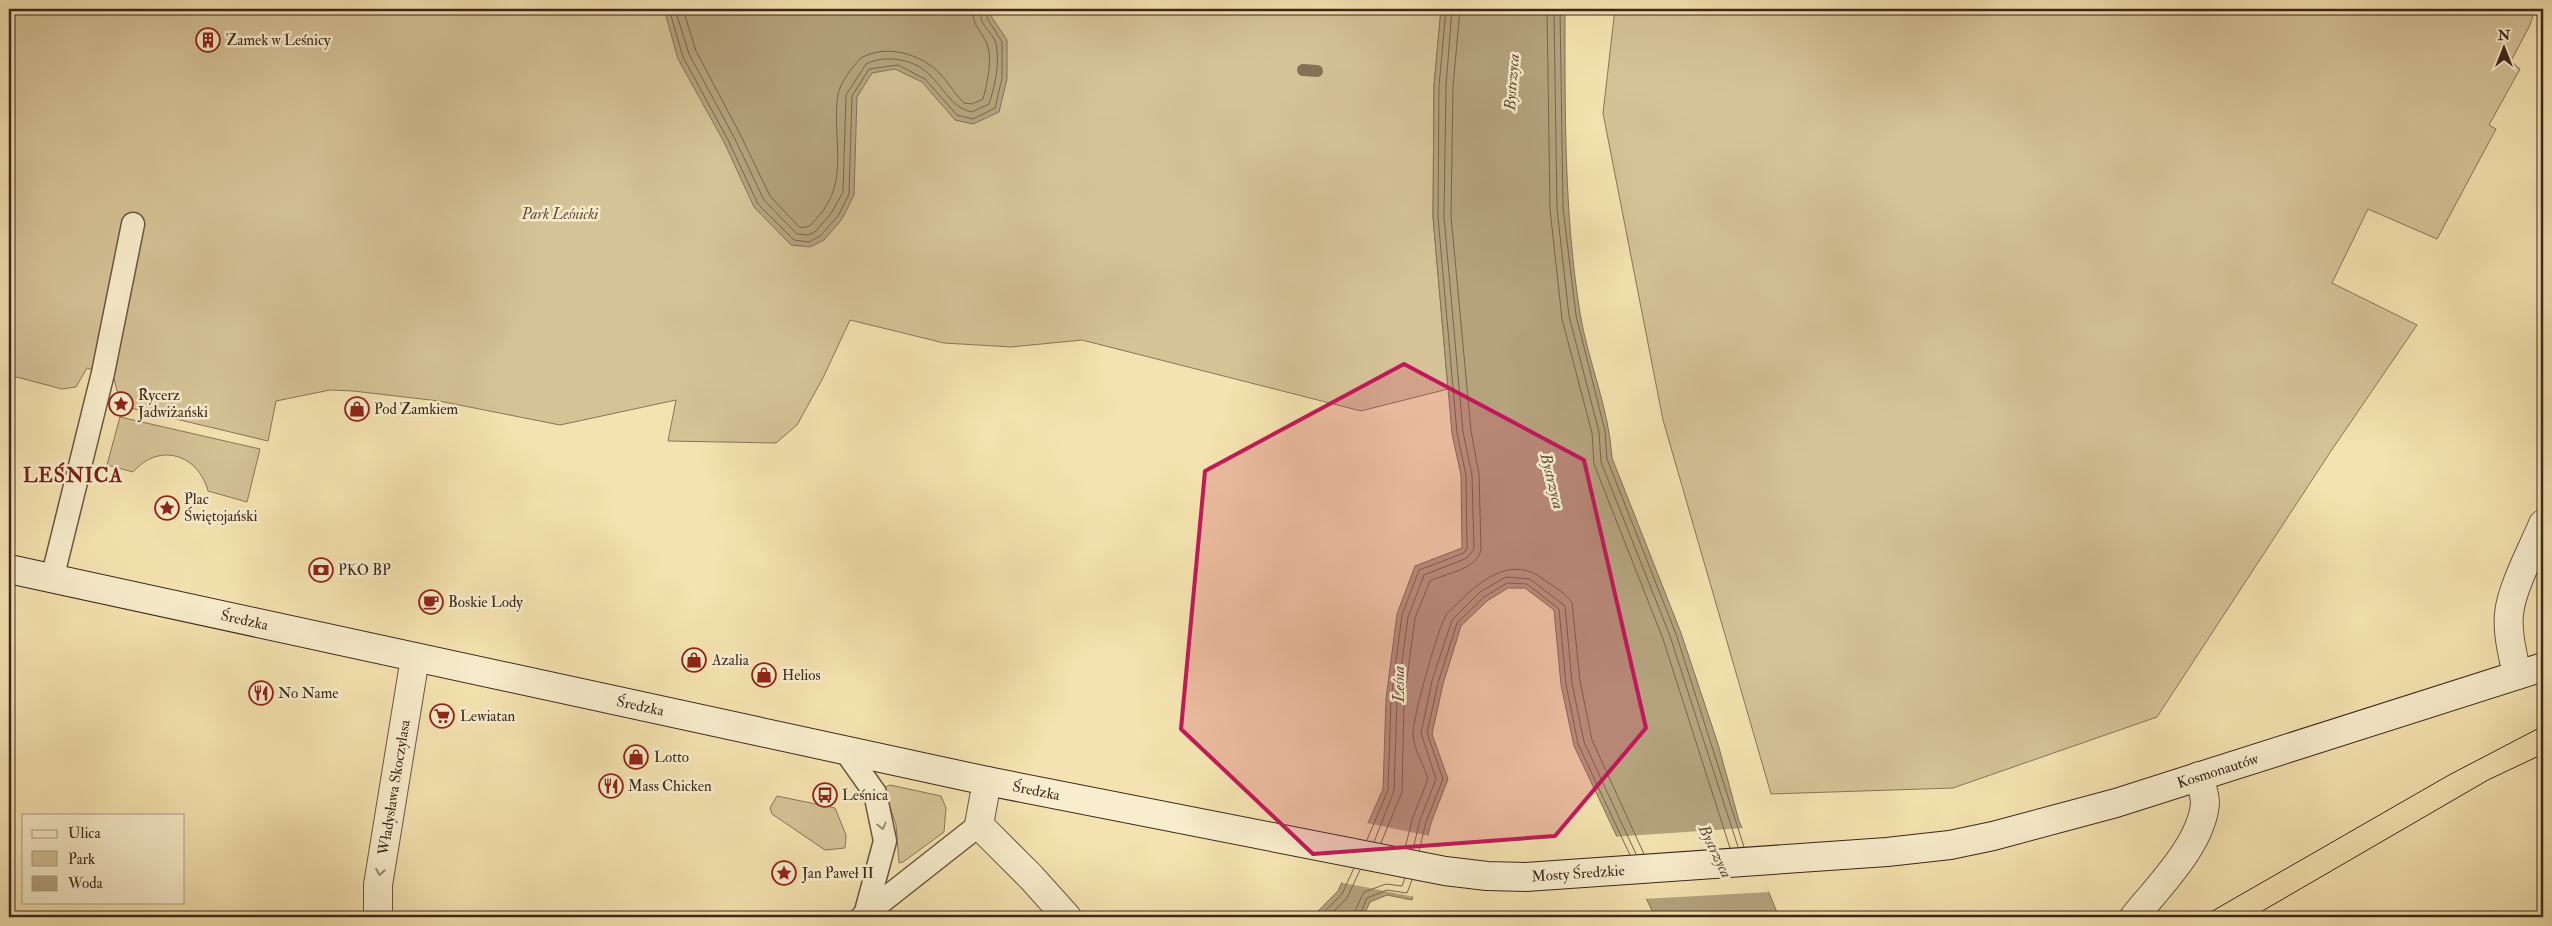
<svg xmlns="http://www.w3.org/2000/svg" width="2552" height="926" viewBox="0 0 2552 926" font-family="'IM FELL Double Pica',serif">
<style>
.green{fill:#d5c397;stroke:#88755a}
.water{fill:#b5a37e;stroke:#857157}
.pier{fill:#f4e3b0}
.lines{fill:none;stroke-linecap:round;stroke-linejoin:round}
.shore{stroke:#78654e;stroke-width:1}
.stream{stroke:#857157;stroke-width:12}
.service-casing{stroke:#6a5642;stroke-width:25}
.minor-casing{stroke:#6a5642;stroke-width:30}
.tertiary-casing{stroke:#6a5642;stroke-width:30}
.secondary-casing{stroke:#3c271d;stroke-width:30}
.service{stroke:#f8edcc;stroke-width:22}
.minor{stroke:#f8edcc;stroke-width:28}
.tertiary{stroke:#f8edcc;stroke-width:28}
.secondary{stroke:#f8edcc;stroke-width:28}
.tram{stroke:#3c271d;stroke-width:1}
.oneway{stroke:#9a8a74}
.marked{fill:#c2185b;fill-opacity:0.2;stroke:#c2185b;stroke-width:4;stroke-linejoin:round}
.labels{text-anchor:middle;stroke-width:5;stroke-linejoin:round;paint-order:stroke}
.poi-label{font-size:15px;fill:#3c271d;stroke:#f8edcc;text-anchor:start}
.park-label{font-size:15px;font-style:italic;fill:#624e3c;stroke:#f8edcc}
.street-label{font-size:15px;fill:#3c271d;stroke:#f8edcc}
.water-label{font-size:16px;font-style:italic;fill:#604c3a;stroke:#f8edcc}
.district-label{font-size:20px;font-weight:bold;letter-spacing:1px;fill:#7a1f14;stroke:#f8edcc}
</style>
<rect width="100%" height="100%" fill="#f4e3b0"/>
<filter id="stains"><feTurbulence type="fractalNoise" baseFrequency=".004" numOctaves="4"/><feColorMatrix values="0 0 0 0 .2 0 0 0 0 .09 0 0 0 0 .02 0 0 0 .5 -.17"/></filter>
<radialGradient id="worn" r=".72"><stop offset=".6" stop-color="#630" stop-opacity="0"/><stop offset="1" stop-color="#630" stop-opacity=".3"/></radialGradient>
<g class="green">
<path d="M9 9H1441L1434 86 1433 217 1448 389 1361 411 1082 340 1011 347 944 343 850 320 823 378 797 425 776 443 668 441 676 400 560 425 439 401 353 391 330 390 276 401 268 441 130 408 131 400 117 391 114 378 87 368 76 387 62 389 9 375Z"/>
<path d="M1615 9H2535L2530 25 2511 61 2520 69 2489 125 2496 129 2437 239 2368 209 2332 283 2417 325 2331 451 2157 717 1953 788 1771 794 1663 420 1603 113Z"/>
<path d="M120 417 260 449 247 502 208 491C198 454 159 442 133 472L107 465Z"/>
<path d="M890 785 941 796 946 808 944 832 903 862 899 863 896 825 885 791V787Z"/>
<path d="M777 796 835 808 846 835 845 848 825 850 772 814 770 808Z"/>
</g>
<g class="water">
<path d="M664 9H995L991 16 1007 40V79L999 112 973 124 955 120 922 82 895 69 872 73 857 97 854 195 842 219 824 240 810 247 791 245 754 207 724 142 678 59Z"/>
<path d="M1441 9H1565C1565 110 1564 213 1580 313 1588 362 1609 408 1612 458L1681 633 1718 744 1739 821 1779 917H1655L1574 746 1561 685 1554 610 1525 588H1508L1487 601 1461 626 1443 684 1432 734 1448 779 1431 823 1412 900 1387 895 1370 902 1363 917H1312L1338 891 1383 789 1386 699 1397 614 1415 566 1462 548 1461 475 1452 434 1433 217 1434 86Z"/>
</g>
<g class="pier">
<path d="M1367 823 1430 836 1415 897 1339 882Z"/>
<path d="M1745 828 1769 892 1643 899 1612 837Z"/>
</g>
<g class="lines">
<g class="shore">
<path d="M669 9 683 57 728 140 758 204 794 240 809 242 820 236 838 216 849 194 852 96 869 69 898 65 925 79 957 115 973 119 995 108 1002 78V42L987 18 989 9"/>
<path d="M675 9 689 54 734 137 764 200 797 234 808 235 816 231 832 212 843 192 846 95 866 64C886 54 914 59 930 75 944 89 952 108 972 112L989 104C995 86 1000 63 996 44 993 31 976 24 982 9"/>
<path d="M683 9 696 51 740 134 770 196 799 227C809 229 812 224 818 217 851 180 831 137 838 94 840 83 853 66 861 58 884 45 914 52 934 68 945 77 953 92 964 103L972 104 983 99C987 84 993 59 987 44 982 31 970 24 974 9"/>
<path d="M1547 9 1550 209 1562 319 1592 433 1594 464 1663 639 1730 848"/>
<path d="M1554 9 1557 209 1569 316 1599 432 1601 462 1670 636 1738 847"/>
<path d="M1560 9 1563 208 1576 315 1605 431 1607 459 1676 634 1744 847"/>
<path d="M1367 840 1388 790 1391 700 1402 615 1419 570 1464 553 1467 548 1466 475 1457 433 1438 217 1439 86 1446 9"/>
<path d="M1374 842 1394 791 1397 700 1408 617 1424 575 1467 558 1474 549 1472 475 1463 432 1444 217 1446 86 1452 9"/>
<path d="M1381 843 1402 792 1404 701 1415 618 1430 581C1446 573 1476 570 1481 550L1479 474 1471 431 1451 216 1453 87 1460 9"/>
<path d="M1405 848 1413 817 1428 779C1424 765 1414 750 1413 735 1412 720 1437 632 1445 617 1448 611 1455 606 1460 601 1483 578 1513 556 1543 579 1553 586 1566 593 1572 603L1580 681 1592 740 1644 854"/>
<path d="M1413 849 1420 820 1436 779 1421 733 1432 681 1452 620 1480 592 1506 577 1530 579 1565 606 1572 683 1584 742 1636 854"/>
<path d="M1419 851 1426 822 1443 779 1427 733 1438 683 1457 623 1484 597 1507 583 1527 584 1559 609 1566 684 1578 744 1630 855"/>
<path d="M1319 917 1342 894 1354 868"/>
<path d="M1328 917 1347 898 1360 870"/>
<path d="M1352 917 1364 892 1386 884 1402 886 1405 878"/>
<path d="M1359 917 1367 898 1387 890 1407 893 1412 880"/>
</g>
<path class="stream" d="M1303 70 1317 71"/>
<g class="service-casing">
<g id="service">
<path d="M52 579 103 373 133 224"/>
<path d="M846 752 875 793 885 841 865 915"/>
<path d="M862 917 979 825"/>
</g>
</g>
<g class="minor-casing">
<g id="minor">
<path d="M987 781 979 825 1031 877 1067 917"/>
<path id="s1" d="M378 917V885L415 658"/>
<path d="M2134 917C2158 887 2202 844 2205 803 2205 795 2201 784 2199 776"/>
</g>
</g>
<g class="tertiary-casing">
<path id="tertiary" d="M2517 675C2513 655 2507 634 2509 614 2511 589 2533 548 2543 524"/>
</g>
<g class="secondary-casing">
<g id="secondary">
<path id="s2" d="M9 569 987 781 1445 871 1487 876 1526 877 1887 852 1950 845 1993 836 2116 803 2543 667"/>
</g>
</g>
<use href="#service" class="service"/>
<use href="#minor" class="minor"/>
<use href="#tertiary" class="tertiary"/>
<use href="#secondary" class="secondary"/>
<g class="tram">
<path d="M2202 917 2449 775 2543 726"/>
<path d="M2252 917 2488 780 2543 754"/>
</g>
</g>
<defs><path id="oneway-chevron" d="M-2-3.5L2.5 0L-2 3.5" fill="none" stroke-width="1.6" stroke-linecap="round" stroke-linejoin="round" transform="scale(1.25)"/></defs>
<g class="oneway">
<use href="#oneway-chevron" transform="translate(882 826) rotate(77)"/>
<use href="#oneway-chevron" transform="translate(380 872) rotate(99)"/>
</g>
<path class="marked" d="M1404 364 1584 460 1646 728 1555 836 1313 854 1181 729 1205 471Z"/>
<defs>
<g id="building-ring" transform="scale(1.25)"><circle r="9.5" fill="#f8edcc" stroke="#8f2418" stroke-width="1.5"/><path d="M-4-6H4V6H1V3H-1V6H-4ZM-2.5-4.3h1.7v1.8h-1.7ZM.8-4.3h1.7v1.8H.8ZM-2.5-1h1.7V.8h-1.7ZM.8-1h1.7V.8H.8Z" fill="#8f2418"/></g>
<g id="sight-ring" transform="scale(1.25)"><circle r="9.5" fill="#f8edcc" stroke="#8f2418" stroke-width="1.5"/><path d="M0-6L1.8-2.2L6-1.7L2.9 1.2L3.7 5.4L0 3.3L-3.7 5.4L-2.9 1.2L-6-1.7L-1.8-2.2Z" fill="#8f2418"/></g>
<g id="shop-ring" transform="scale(1.25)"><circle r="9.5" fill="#f8edcc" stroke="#8f2418" stroke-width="1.5"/><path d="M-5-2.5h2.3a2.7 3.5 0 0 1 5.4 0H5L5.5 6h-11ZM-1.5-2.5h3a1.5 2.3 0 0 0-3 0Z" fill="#8f2418"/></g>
<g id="bank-ring" transform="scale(1.25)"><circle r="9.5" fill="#f8edcc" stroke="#8f2418" stroke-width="1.5"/><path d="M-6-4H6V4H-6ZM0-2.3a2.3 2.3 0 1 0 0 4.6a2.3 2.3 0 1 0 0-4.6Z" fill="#8f2418"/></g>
<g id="cafe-ring" transform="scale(1.25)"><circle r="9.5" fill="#f8edcc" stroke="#8f2418" stroke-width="1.5"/><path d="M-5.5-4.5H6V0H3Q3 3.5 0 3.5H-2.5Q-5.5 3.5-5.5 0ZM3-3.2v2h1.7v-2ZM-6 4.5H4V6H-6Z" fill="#8f2418"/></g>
<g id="restaurant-ring" transform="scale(1.25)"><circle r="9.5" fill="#f8edcc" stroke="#8f2418" stroke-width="1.5"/><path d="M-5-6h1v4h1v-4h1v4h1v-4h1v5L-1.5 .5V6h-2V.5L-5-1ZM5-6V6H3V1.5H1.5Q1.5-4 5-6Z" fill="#8f2418"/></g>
<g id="supermarket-ring" transform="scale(1.25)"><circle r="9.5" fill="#f8edcc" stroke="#8f2418" stroke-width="1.5"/><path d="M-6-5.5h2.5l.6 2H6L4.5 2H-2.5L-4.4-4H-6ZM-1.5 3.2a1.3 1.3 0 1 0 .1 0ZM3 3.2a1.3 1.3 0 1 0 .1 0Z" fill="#8f2418"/></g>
<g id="bus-ring" transform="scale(1.25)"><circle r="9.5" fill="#f8edcc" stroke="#8f2418" stroke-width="1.5"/><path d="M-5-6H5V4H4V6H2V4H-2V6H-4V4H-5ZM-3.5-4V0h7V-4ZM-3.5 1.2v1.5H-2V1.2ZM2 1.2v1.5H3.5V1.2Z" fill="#8f2418"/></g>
</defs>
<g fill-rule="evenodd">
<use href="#building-ring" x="208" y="40"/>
<use href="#sight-ring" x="121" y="404"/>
<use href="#shop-ring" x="357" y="409"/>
<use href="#sight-ring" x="167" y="508"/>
<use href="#bank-ring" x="321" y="570"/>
<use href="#cafe-ring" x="431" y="602"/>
<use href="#shop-ring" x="694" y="660"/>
<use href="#shop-ring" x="764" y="675"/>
<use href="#restaurant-ring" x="261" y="693"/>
<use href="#supermarket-ring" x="442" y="716"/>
<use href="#shop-ring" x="636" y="757"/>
<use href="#restaurant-ring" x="611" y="786"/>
<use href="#bus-ring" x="825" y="795"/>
<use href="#sight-ring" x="784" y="873"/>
</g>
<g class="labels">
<g class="poi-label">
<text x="226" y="45">Zamek w Leśnicy</text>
<text x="138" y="400">Rycerz<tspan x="138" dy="17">Jadwiżański</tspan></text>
<text x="374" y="414">Pod Zamkiem</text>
<text x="184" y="504">Plac<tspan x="184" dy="17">Świętojański</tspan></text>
<text x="338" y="575">PKO BP</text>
<text x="448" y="607">Boskie Lody</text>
<text x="712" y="665">Azalia</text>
<text x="782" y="680">Helios</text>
<text x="278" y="698">No Name</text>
<text x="460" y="721">Lewiatan</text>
<text x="654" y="762">Lotto</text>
<text x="628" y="791">Mass Chicken</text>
<text x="842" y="800">Leśnica</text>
<text x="802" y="878">Jan Paweł II</text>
</g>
<g class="park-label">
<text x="560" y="219">Park Leśnicki</text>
</g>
<g class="street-label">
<text dy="5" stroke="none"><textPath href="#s2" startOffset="241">Średzka</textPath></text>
<text dy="5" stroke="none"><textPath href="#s2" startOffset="646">Średzka</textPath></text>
<text dy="5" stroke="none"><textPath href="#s2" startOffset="2252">Kosmonautów</textPath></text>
<text dy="5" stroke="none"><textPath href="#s1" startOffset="131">Władysława Skoczylasa</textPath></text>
<text dy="5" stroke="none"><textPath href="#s2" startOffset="1051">Średzka</textPath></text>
<text dy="5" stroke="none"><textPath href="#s2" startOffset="1601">Mosty Średzkie</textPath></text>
</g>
<g class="water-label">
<text transform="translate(1511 82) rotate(-86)" y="6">Bystrzyca</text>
<text transform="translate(1553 481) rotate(76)" y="6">Bystrzyca</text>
<text transform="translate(1398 684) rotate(-90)" y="6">Leśna</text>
<text transform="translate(1716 851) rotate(64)" y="6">Bystrzyca</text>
</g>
<g class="district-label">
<text x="73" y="482">LEŚNICA</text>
</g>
</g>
<rect width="2552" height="926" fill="none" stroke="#f4e3b0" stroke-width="30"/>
<rect x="10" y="10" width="2532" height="906" fill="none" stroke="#3c271d" stroke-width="2.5"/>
<rect x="15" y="15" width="2522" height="896" fill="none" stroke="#3c271d"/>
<rect x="22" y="814" width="162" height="90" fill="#f8edcc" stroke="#ad9e86"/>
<rect x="32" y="830" width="25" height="8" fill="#f8edcc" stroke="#ad9e86"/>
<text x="68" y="838" font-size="15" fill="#3c271d">Ulica</text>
<rect x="32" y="851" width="25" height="15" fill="#d5c397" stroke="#ad9e86"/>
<text x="68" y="864" font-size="15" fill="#3c271d">Park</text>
<rect x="32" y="876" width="25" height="15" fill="#b5a37e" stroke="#ad9e86"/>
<text x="68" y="888" font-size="15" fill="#3c271d">Woda</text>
<g transform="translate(2504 48)" stroke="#f8edcc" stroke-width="4" paint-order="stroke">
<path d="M0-4L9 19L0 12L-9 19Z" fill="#3c271d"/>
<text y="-8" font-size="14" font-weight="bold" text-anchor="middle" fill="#3c271d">N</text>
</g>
<rect width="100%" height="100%" filter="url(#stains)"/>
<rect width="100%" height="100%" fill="url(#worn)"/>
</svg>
